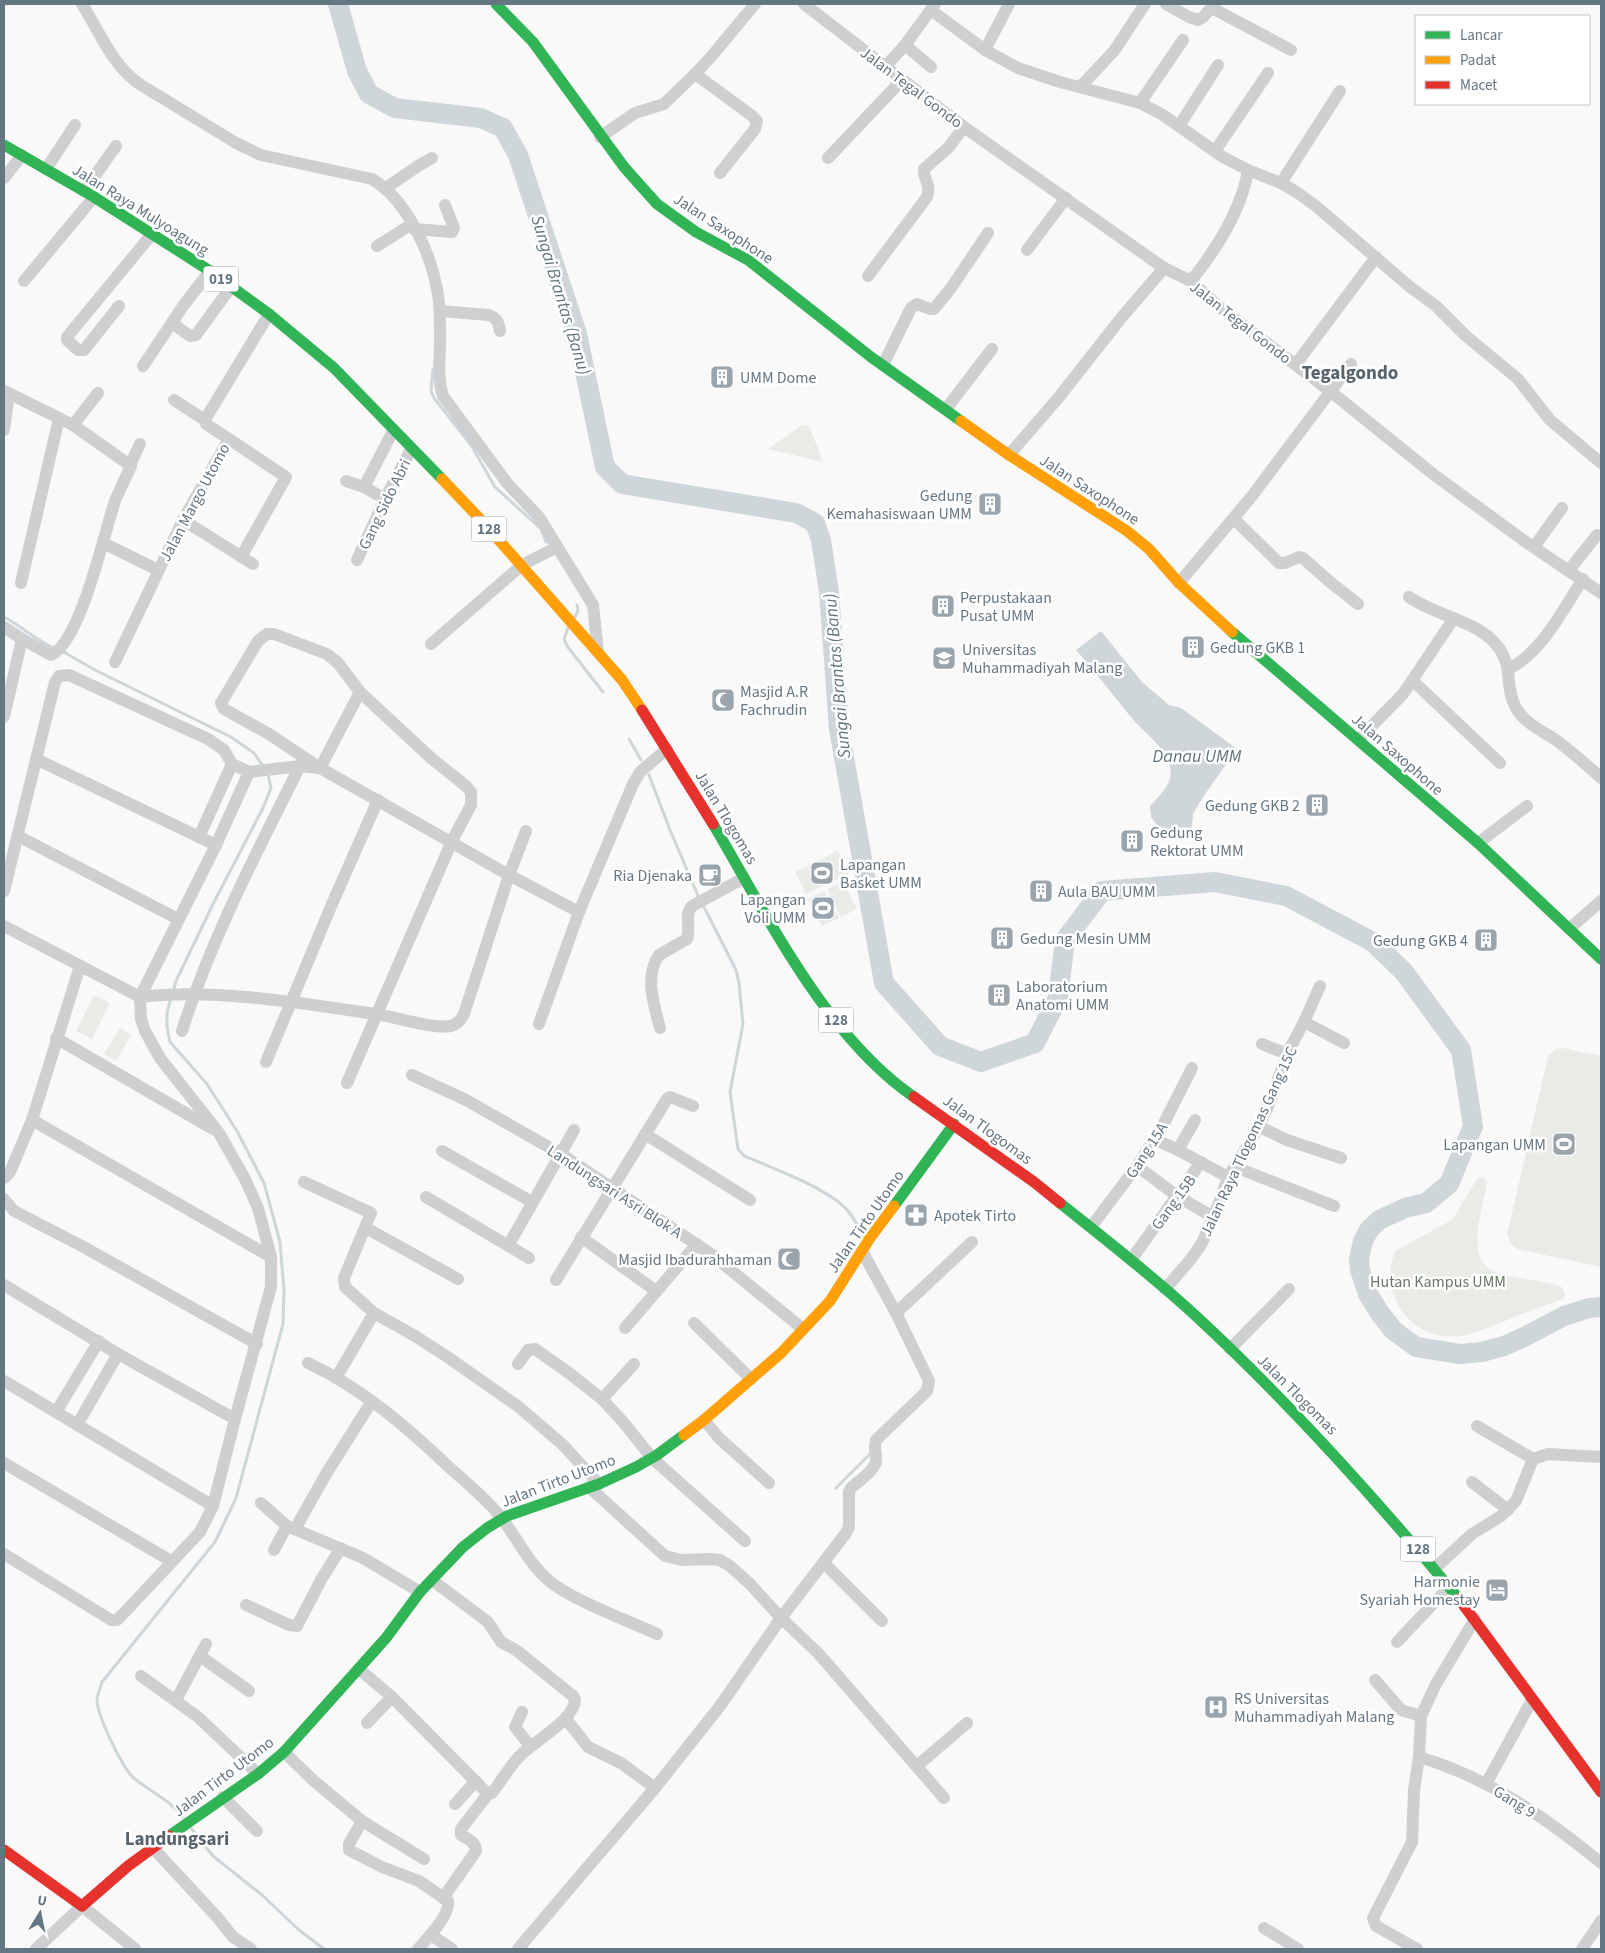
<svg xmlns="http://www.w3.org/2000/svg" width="1605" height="1953" viewBox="0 0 1605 1953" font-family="'Source Sans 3',sans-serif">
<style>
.green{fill:#e8ebe6}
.water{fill:#ced6d9}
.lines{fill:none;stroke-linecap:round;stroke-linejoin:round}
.stream{stroke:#ced6d9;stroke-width:3}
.river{stroke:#ced6d9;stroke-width:20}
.street{stroke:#cecfd0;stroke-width:12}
.fast{stroke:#30b455;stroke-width:11}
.slow{stroke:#ff9f0a;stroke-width:11}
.jam{stroke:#e5322d;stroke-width:11}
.labels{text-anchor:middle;stroke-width:5;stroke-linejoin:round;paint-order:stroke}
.shield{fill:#fff;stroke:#939fa8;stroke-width:1}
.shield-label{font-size:15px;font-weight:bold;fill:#657683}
.street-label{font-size:16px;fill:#657683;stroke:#fff}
.poi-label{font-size:16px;fill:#657683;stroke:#fff;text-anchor:start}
.park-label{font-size:16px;fill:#687a64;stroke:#fff}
.water-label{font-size:18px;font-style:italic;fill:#60757c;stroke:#fff}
.quarter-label{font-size:19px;font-weight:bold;fill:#57646e;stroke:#fff}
</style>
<rect width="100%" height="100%" fill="#f9f9f9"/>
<g class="green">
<path d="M806 425 810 428 823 462 768 449 801 426Z"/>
<path d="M838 851 849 873 806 894 795 872Z"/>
<path d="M843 882 857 909 841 917 827 889Z"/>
<path d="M824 891 839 918 822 926 808 899Z"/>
<path d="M94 995 110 1003 92 1039 76 1031Z"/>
<path d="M120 1028 131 1035 116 1061 104 1054Z"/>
<path d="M1563 1048 1601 1056V1267L1517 1249 1512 1245 1507 1235 1548 1056 1556 1049Z"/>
<path d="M1482 1177 1486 1179 1487 1183C1483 1208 1464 1260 1495 1272 1516 1279 1539 1280 1560 1286 1565 1289 1566 1294 1563 1299 1543 1306 1524 1313 1505 1321 1492 1326 1479 1332 1465 1335 1439 1341 1412 1329 1399 1306 1388 1289 1388 1269 1395 1251L1452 1220 1477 1179Z"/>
</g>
<path class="water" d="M1101 631 1142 682 1169 705 1181 708 1237 749 1203 797 1193 814 1191 837 1159 828 1151 817 1150 806C1160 795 1174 783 1170 767 1165 746 1143 732 1130 716 1112 694 1095 671 1076 650Z"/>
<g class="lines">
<g class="stream">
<path d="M433 369 431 391 434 398 471 445 495 487 539 527"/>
<path d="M542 532 546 542"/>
<path d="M4 617C21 626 36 640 54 648"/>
<path d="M575 617 578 611 577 605"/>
<path d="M568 628 564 639 567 646 603 692"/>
<path d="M62 651 95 670 231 737 254 753 263 766"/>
<path d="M629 739 641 760"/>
<path d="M649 775 670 830 699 898"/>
<path d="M702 903 736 970 739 983 743 1024 730 1092 738 1149 744 1156C771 1167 820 1186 842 1205 852 1213 858 1225 863 1236"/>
<path d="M173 992 176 981 214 902 263 808 271 788 268 774"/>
<path d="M171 998 167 1012V1027L170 1042 207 1084 237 1131 264 1183 280 1242 284 1290 283 1324 236 1498 215 1542 102 1682C101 1687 97 1695 97 1700 97 1715 123 1770 135 1779 151 1792 170 1800 183 1817"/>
<path d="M836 1488 871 1453"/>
<path d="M191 1828 213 1856 262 1895 299 1930 324 1949"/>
</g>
<path class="river" d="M338 4 357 71 369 94 395 108 481 118 503 128 518 155 577 334 605 467 622 484 796 513 815 523 821 540 829 592 839 729 884 983 940 1046 981 1062 1035 1043 1058 998 1065 940 1102 891 1215 882 1286 896 1373 942 1404 972 1461 1050 1473 1126 1449 1184 1426 1203 1405 1208 1379 1220 1369 1230 1363 1241 1359 1259 1360 1270 1368 1294 1379 1312 1393 1330 1416 1347 1460 1354 1482 1352 1504 1346 1526 1336 1564 1316 1589 1308 1601 1307"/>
<g class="street">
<path d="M82 4C100 32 112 66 141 85L236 143 261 155 372 179C406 199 430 251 437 289 440 303 440 317 440 331 441 353 436 375 443 396L507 483 539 517 593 605 598 652"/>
<path d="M804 4 964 127 1164 268 1191 281 1218 306 1330 391 1433 474 1523 540 1601 593"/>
<path d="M1166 4 1189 17 1198 20 1203 17 1215 4"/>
<path d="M1212 8 1291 50"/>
<path d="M931 10 985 50 1018 68 1060 82 1140 103 1163 115 1223 157 1248 170 1281 183 1298 193 1317 207 1410 287 1436 306 1466 336 1518 379 1550 420 1601 463"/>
<path d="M905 45 931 67"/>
<path d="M985 50 1009 4"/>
<path d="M885 67 905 45 935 4"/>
<path d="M1081 86 1114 51 1145 4"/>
<path d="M1140 103 1183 40"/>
<path d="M1179 126 1218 65"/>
<path d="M600 137 635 113 664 104 695 74"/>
<path d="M1215 151 1268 73"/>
<path d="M828 158 902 80"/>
<path d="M46 169 75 125"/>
<path d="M720 173 755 129 757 121 751 115 695 74 710 58 755 4"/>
<path d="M4 178 22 155"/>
<path d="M1281 183 1340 91"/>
<path d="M386 188 418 166 432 158"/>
<path d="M84 191 116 146"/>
<path d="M414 229 452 232 454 228 445 205"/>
<path d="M377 246 412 224"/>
<path d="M1027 250 1066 198"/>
<path d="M868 276 927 197C932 183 922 179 924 169L948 148 964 127"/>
<path d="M24 281 94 197"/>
<path d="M1191 281C1215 251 1242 209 1248 170"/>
<path d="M119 306 84 350H78L67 340V337L152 234"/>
<path d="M440 311 489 315C497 318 499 323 500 331"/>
<path d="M172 323 190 336 196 335 231 287"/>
<path d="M1296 364 1376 257"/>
<path d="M883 365 911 308 917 304 930 309H934L951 288 988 233"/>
<path d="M143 366 183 306 210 271"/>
<path d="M4 391 59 418 21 583"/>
<path d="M174 400 205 420"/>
<path d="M946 409 992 349"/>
<path d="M73 425 98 393"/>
<path d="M4 430 9 394"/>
<path d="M229 439 286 477 241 557"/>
<path d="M1009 455 1059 397 1122 317 1164 268"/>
<path d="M130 465 140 444"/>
<path d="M346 481 364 487 385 499"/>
<path d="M364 487 393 431"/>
<path d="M1234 519 1279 563H1285L1299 557 1303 558 1330 582 1358 604"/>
<path d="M183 520 253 564"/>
<path d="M103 543 158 570"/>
<path d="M1534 547 1562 508"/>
<path d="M357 560 385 499 411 449"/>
<path d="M1569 570 1597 535"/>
<path d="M1179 583 1252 496 1351 364"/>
<path d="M1409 597C1435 615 1472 620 1493 641 1516 664 1503 685 1516 708 1526 725 1545 732 1560 743 1574 754 1588 766 1601 778"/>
<path d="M4 627 22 639 4 717"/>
<path d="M22 639 51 655C81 642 104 533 115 501 120 489 126 477 131 466L73 425 59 418"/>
<path d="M431 644 522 565 557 547"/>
<path d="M115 662 183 520 229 439 206 424V418L269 314"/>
<path d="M1509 669C1543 651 1562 611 1583 579"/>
<path d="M1413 681 1500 763"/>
<path d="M1358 740 1403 694 1454 618"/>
<path d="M36 759 216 845"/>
<path d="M18 836 178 919"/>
<path d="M199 837 232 764"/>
<path d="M1478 843 1527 806"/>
<path d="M4 891 55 682 59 676 69 675 208 739 224 750 232 764 249 772 300 766"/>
<path d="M4 926 140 997 216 845 249 772"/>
<path d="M1569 929 1601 901"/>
<path d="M1304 1022 1344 1043"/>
<path d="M539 1024 579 912 633 784 640 772 667 749"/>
<path d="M660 1028C654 1005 644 976 659 955L687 939C691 928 684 914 692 906L744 878"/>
<path d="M182 1031C211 939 257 852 300 766L320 768 509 875 579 912"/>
<path d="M56 1038 213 1129"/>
<path d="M1262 1044 1287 1054"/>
<path d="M266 1062 332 904 378 800"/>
<path d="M412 1075 466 1100 561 1154 711 1254 803 1329"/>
<path d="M347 1083 452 841 471 805V792L466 786 431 758 360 692 338 663 327 654 274 634H267L258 641 221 703 224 709 269 734 320 768 360 692"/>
<path d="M32 1120 271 1257"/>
<path d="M1258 1126 1287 1140 1341 1158"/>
<path d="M645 1134 750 1200"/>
<path d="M1154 1139 1178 1150 1228 1177"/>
<path d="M1178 1150 1195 1120"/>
<path d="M442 1151 532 1202"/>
<path d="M1137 1166 1177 1196 1213 1217"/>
<path d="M1235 1167 1334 1206"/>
<path d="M4 1178 10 1172 32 1120 80 966"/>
<path d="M304 1182 371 1213 344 1278 345 1287 374 1313 415 1336 449 1358 519 1407 563 1445 599 1484"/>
<path d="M426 1197 529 1258"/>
<path d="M4 1199 14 1211 80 1245 257 1344"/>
<path d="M1091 1227 1137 1166 1161 1129 1192 1068"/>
<path d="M366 1228 458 1279"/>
<path d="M581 1237 656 1291"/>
<path d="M508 1246 574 1130"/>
<path d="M1131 1260 1201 1162"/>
<path d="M556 1280 667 1099 670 1097 693 1106"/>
<path d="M4 1285 118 1354 235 1419"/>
<path d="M1165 1289 1191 1259 1202 1243 1219 1203 1228 1177 1252 1139 1268 1107 1287 1054 1304 1022 1320 986"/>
<path d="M896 1313 972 1242"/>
<path d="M694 1323 751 1379"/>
<path d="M625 1328 697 1244"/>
<path d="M1230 1349 1289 1289"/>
<path d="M308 1363C362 1388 408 1428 451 1469 465 1481 480 1494 493 1508 514 1530 525 1560 548 1580 573 1601 627 1620 657 1634"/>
<path d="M518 1364 528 1350 535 1349 569 1373 602 1399 624 1423 652 1458 745 1541"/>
<path d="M336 1378 374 1313"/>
<path d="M4 1381 213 1506"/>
<path d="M602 1399 634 1364"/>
<path d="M56 1412 99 1341"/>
<path d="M704 1420 719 1438 769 1483"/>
<path d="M77 1425 118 1354"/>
<path d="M1477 1426 1533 1459"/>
<path d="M4 1463 171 1561"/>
<path d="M1472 1482 1508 1510"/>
<path d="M589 1487 665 1556 682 1560 711 1559 720 1560 730 1566 750 1584 781 1618 818 1653 944 1798"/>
<path d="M261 1503 287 1526 363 1558 420 1592"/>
<path d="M295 1529 326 1474 372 1401"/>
<path d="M274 1550 287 1526"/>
<path d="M4 1554 111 1620H117L123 1614 200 1532 213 1506 235 1419 271 1287V1257L258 1208 245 1179 219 1133 160 1058 145 1031 141 1019 140 997C213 988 302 1003 375 1014 397 1017 431 1029 451 1026 458 1024 461 1020 464 1014L509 875 526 831"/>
<path d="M824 1563 882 1621"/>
<path d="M1434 1569 1472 1534 1501 1516 1516 1501 1533 1459 1548 1454 1601 1457"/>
<path d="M246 1605 289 1625 297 1626 322 1578 341 1548"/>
<path d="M1397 1642 1449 1587"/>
<path d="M200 1656 249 1691"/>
<path d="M359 1669 392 1697 488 1794 492 1793C501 1782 508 1769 517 1759 531 1742 575 1721 575 1699L573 1696 516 1650 501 1642 488 1622 432 1580"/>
<path d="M141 1676 198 1717 258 1774"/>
<path d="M1375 1680 1401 1710 1421 1716"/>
<path d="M176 1700 206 1644"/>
<path d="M522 1712 515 1727 530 1746"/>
<path d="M566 1719 588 1747 621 1763 655 1788"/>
<path d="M367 1723 392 1697"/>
<path d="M284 1752 314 1781 362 1821 424 1859"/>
<path d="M1419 1757C1487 1777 1547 1818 1601 1863"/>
<path d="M917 1766 967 1723"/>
<path d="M1486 1784 1532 1700"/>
<path d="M223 1797 257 1831"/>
<path d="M455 1804 476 1781"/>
<path d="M362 1821 349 1844V1850L382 1867 419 1881 448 1901C451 1914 426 1940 418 1949"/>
<path d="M153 1848 217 1917 233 1937 251 1949"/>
<path d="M443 1898 476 1851C476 1842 468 1839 461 1835V1829L488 1794"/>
<path d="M1264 1928 1298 1949"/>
<path d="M431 1935 452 1949"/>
<path d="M36 1949 82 1906 135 1949"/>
<path d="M518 1949 655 1788 720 1706 781 1618 846 1533 849 1527V1492L851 1488C858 1481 875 1471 876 1461 877 1453 873 1448 876 1440L927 1391 929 1381 896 1313 862 1251"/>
<path d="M1417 1949 1376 1926 1373 1918 1412 1842 1414 1790 1419 1757 1421 1716 1436 1684 1475 1619"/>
<path d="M1582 1949 1601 1921"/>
</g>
<g class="fast">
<path d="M496 4 533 42 624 167 657 204 696 232 748 260 871 357 961 421"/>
<path d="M4 145 94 197 210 271 269 314 334 368 442 479"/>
<path d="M1232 632 1478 843 1601 959"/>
<path d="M713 824C767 915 825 1036 914 1097"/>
<path d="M1060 1203C1106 1240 1153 1276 1197 1317 1291 1404 1377 1500 1459 1599"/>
<path d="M894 1206 954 1124"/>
<path d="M169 1836 258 1774 284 1752 386 1638 420 1592 463 1547 487 1528 507 1516 599 1484 636 1467 657 1455 684 1435"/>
</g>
<g class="slow">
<path d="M961 421 1009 455 1127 531 1149 549 1179 583 1232 632"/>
<path d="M442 479 482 521 622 680 642 710"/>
<path d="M684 1435 704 1420 781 1353 830 1301 870 1238 894 1206"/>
</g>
<g class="jam">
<path d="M642 710 713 824"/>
<path d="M914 1097 1034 1182 1060 1203"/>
<path d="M1459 1599 1601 1792"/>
<path d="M4 1850 82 1906 128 1866 169 1836"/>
</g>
</g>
<defs>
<g id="building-square" transform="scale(1.25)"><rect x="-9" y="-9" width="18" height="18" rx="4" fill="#99a4ac" stroke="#fff"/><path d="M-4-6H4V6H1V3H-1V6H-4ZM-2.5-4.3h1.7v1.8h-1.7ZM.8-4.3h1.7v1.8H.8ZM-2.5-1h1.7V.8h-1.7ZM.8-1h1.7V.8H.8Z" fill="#fff"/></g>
<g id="university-square" transform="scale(1.25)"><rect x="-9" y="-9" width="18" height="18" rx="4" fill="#99a4ac" stroke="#fff"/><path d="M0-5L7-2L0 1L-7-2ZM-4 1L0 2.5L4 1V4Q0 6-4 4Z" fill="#fff"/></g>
<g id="mosque-square" transform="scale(1.25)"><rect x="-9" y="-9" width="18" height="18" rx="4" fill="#99a4ac" stroke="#fff"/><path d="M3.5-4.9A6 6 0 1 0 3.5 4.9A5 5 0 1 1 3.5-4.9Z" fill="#fff"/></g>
<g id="stadium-square" transform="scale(1.25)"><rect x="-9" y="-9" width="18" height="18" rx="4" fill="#99a4ac" stroke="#fff"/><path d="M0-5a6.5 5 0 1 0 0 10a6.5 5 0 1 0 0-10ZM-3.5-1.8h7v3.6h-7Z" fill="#fff"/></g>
<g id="cafe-square" transform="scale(1.25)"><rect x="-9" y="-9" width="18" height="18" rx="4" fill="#99a4ac" stroke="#fff"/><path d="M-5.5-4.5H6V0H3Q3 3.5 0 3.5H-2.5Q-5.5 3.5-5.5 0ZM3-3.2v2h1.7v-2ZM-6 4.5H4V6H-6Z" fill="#fff"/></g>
<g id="pharmacy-square" transform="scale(1.25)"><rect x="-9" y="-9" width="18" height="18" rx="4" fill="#99a4ac" stroke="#fff"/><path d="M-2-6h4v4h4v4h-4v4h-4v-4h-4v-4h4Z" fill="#fff"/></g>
<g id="hotel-square" transform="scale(1.25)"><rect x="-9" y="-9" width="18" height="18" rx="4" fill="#99a4ac" stroke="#fff"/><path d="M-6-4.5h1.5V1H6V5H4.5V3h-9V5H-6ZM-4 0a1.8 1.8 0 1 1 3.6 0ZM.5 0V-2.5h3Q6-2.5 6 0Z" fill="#fff"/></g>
<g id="hospital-square" transform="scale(1.25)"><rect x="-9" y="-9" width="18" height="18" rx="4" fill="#99a4ac" stroke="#fff"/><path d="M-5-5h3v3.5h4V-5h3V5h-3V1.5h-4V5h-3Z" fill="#fff"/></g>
</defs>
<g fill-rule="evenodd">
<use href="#building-square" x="722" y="377"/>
<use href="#building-square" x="990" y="504"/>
<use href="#building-square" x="943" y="606"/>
<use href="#building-square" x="1193" y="647"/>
<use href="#university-square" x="944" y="658"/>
<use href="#mosque-square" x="723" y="700"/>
<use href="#building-square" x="1317" y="805"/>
<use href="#building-square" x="1132" y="841"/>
<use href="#stadium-square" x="822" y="873"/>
<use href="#cafe-square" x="710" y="875"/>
<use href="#building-square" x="1041" y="891"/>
<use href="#stadium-square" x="823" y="908"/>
<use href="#building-square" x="1002" y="938"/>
<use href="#building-square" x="1486" y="940"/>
<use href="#building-square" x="999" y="995"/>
<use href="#stadium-square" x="1564" y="1144"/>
<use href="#pharmacy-square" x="916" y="1215"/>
<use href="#mosque-square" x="789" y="1259"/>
<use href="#hotel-square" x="1497" y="1590"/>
<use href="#hospital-square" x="1216" y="1707"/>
</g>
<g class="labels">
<g class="shield">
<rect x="203.5" y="266.5" width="35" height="25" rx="4"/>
<rect x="471.5" y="516.5" width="35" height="25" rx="4"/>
<rect x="818.5" y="1007.5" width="35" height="25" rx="4"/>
<rect x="1400.5" y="1536.5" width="35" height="25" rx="4"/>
</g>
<g class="shield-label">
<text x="221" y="284">019</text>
<text x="489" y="534">128</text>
<text x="836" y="1025">128</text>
<text x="1418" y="1554">128</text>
</g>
<g class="street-label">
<text transform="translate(912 87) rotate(37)" y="6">Jalan Tegal Gondo</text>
<text transform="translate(141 209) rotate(32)" y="6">Jalan Raya Mulyoagung</text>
<text transform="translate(724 228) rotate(33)" y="6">Jalan Saxophone</text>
<text transform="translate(1241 322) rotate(38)" y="6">Jalan Tegal Gondo</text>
<text transform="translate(1090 489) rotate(33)" y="6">Jalan Saxophone</text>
<text transform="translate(194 502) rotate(-62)" y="6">Jalan Margo Utomo</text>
<text transform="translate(384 504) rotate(-64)" y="6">Gang Sido Abri</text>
<text transform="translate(1398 754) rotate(41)" y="6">Jalan Saxophone</text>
<text transform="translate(727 817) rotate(59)" y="6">Jalan Tlogomas</text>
<text transform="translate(988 1129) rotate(36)" y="6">Jalan Tlogomas</text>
<text transform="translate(1248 1141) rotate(-65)" y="6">Jalan Raya Tlogomas Gang 15C</text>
<text transform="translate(1146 1150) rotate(-57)" y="6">Gang 15A</text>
<text transform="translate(615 1191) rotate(33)" y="6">Landungsari Asri Blok A</text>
<text transform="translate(1173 1202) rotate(-54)" y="6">Gang 15B</text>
<text transform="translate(865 1221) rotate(-55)" y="6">Jalan Tirto Utomo</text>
<text transform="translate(1298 1394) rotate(45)" y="6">Jalan Tlogomas</text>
<text transform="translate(558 1480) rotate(-21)" y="6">Jalan Tirto Utomo</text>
<text transform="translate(223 1776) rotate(-37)" y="6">Jalan Tirto Utomo</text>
<text transform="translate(1515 1801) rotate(32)" y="6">Gang 9</text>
</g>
<g class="poi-label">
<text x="740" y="383">UMM Dome</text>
<text x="972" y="501" text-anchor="end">Gedung<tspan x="972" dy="18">Kemahasiswaan UMM</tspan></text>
<text x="960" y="603">Perpustakaan<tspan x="960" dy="18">Pusat UMM</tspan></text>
<text x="1210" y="653">Gedung GKB 1</text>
<text x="962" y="655">Universitas<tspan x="962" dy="18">Muhammadiyah Malang</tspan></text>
<text x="740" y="697">Masjid A.R<tspan x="740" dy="18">Fachrudin</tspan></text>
<text x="1300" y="811" text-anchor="end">Gedung GKB 2</text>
<text x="1150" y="838">Gedung<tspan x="1150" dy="18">Rektorat UMM</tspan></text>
<text x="840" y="870">Lapangan<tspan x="840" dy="18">Basket UMM</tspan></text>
<text x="692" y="881" text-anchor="end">Ria Djenaka</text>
<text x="1058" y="897">Aula BAU UMM</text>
<text x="806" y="905" text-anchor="end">Lapangan<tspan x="806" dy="18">Voli UMM</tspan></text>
<text x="1020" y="944">Gedung Mesin UMM</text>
<text x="1468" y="946" text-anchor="end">Gedung GKB 4</text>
<text x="1016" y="992">Laboratorium<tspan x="1016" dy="18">Anatomi UMM</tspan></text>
<text x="1546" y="1150" text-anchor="end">Lapangan UMM</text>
<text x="934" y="1221">Apotek Tirto</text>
<text x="772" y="1265" text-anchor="end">Masjid Ibadurahhaman</text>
<text x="1480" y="1587" text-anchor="end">Harmonie<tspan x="1480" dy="18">Syariah Homestay</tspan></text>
<text x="1234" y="1704">RS Universitas<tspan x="1234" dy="18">Muhammadiyah Malang</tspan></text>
</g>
<g class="park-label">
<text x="1438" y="1287">Hutan Kampus UMM</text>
</g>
<g class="water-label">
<text transform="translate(561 295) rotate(73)" y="6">Sungai Brantas (Banu)</text>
<text transform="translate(837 676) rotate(-95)" y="6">Sungai Brantas (Banu)</text>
<text x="1197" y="762">Danau UMM</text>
</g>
<g class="quarter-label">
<text x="1350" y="379">Tegalgondo</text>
<text x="177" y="1845">Landungsari</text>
</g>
</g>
<rect width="1605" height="1953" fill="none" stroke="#657683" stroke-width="10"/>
<rect x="1415" y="15" width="175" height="90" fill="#ffffff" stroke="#c1c8cd"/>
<rect x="1425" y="31" width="25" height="8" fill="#30b455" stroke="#c1c8cd"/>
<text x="1460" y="40" font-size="15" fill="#657683">Lancar</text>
<rect x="1425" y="56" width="25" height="8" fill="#ff9f0a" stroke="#c1c8cd"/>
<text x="1460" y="65" font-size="15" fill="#657683">Padat</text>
<rect x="1425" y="81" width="25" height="8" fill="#e5322d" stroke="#c1c8cd"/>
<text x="1460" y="90" font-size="15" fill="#657683">Macet</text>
<g transform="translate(40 1913) rotate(10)" stroke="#ffffff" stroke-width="4" paint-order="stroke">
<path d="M0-4L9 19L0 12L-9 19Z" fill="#657683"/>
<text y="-8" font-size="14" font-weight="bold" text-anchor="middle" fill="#657683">U</text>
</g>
</svg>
